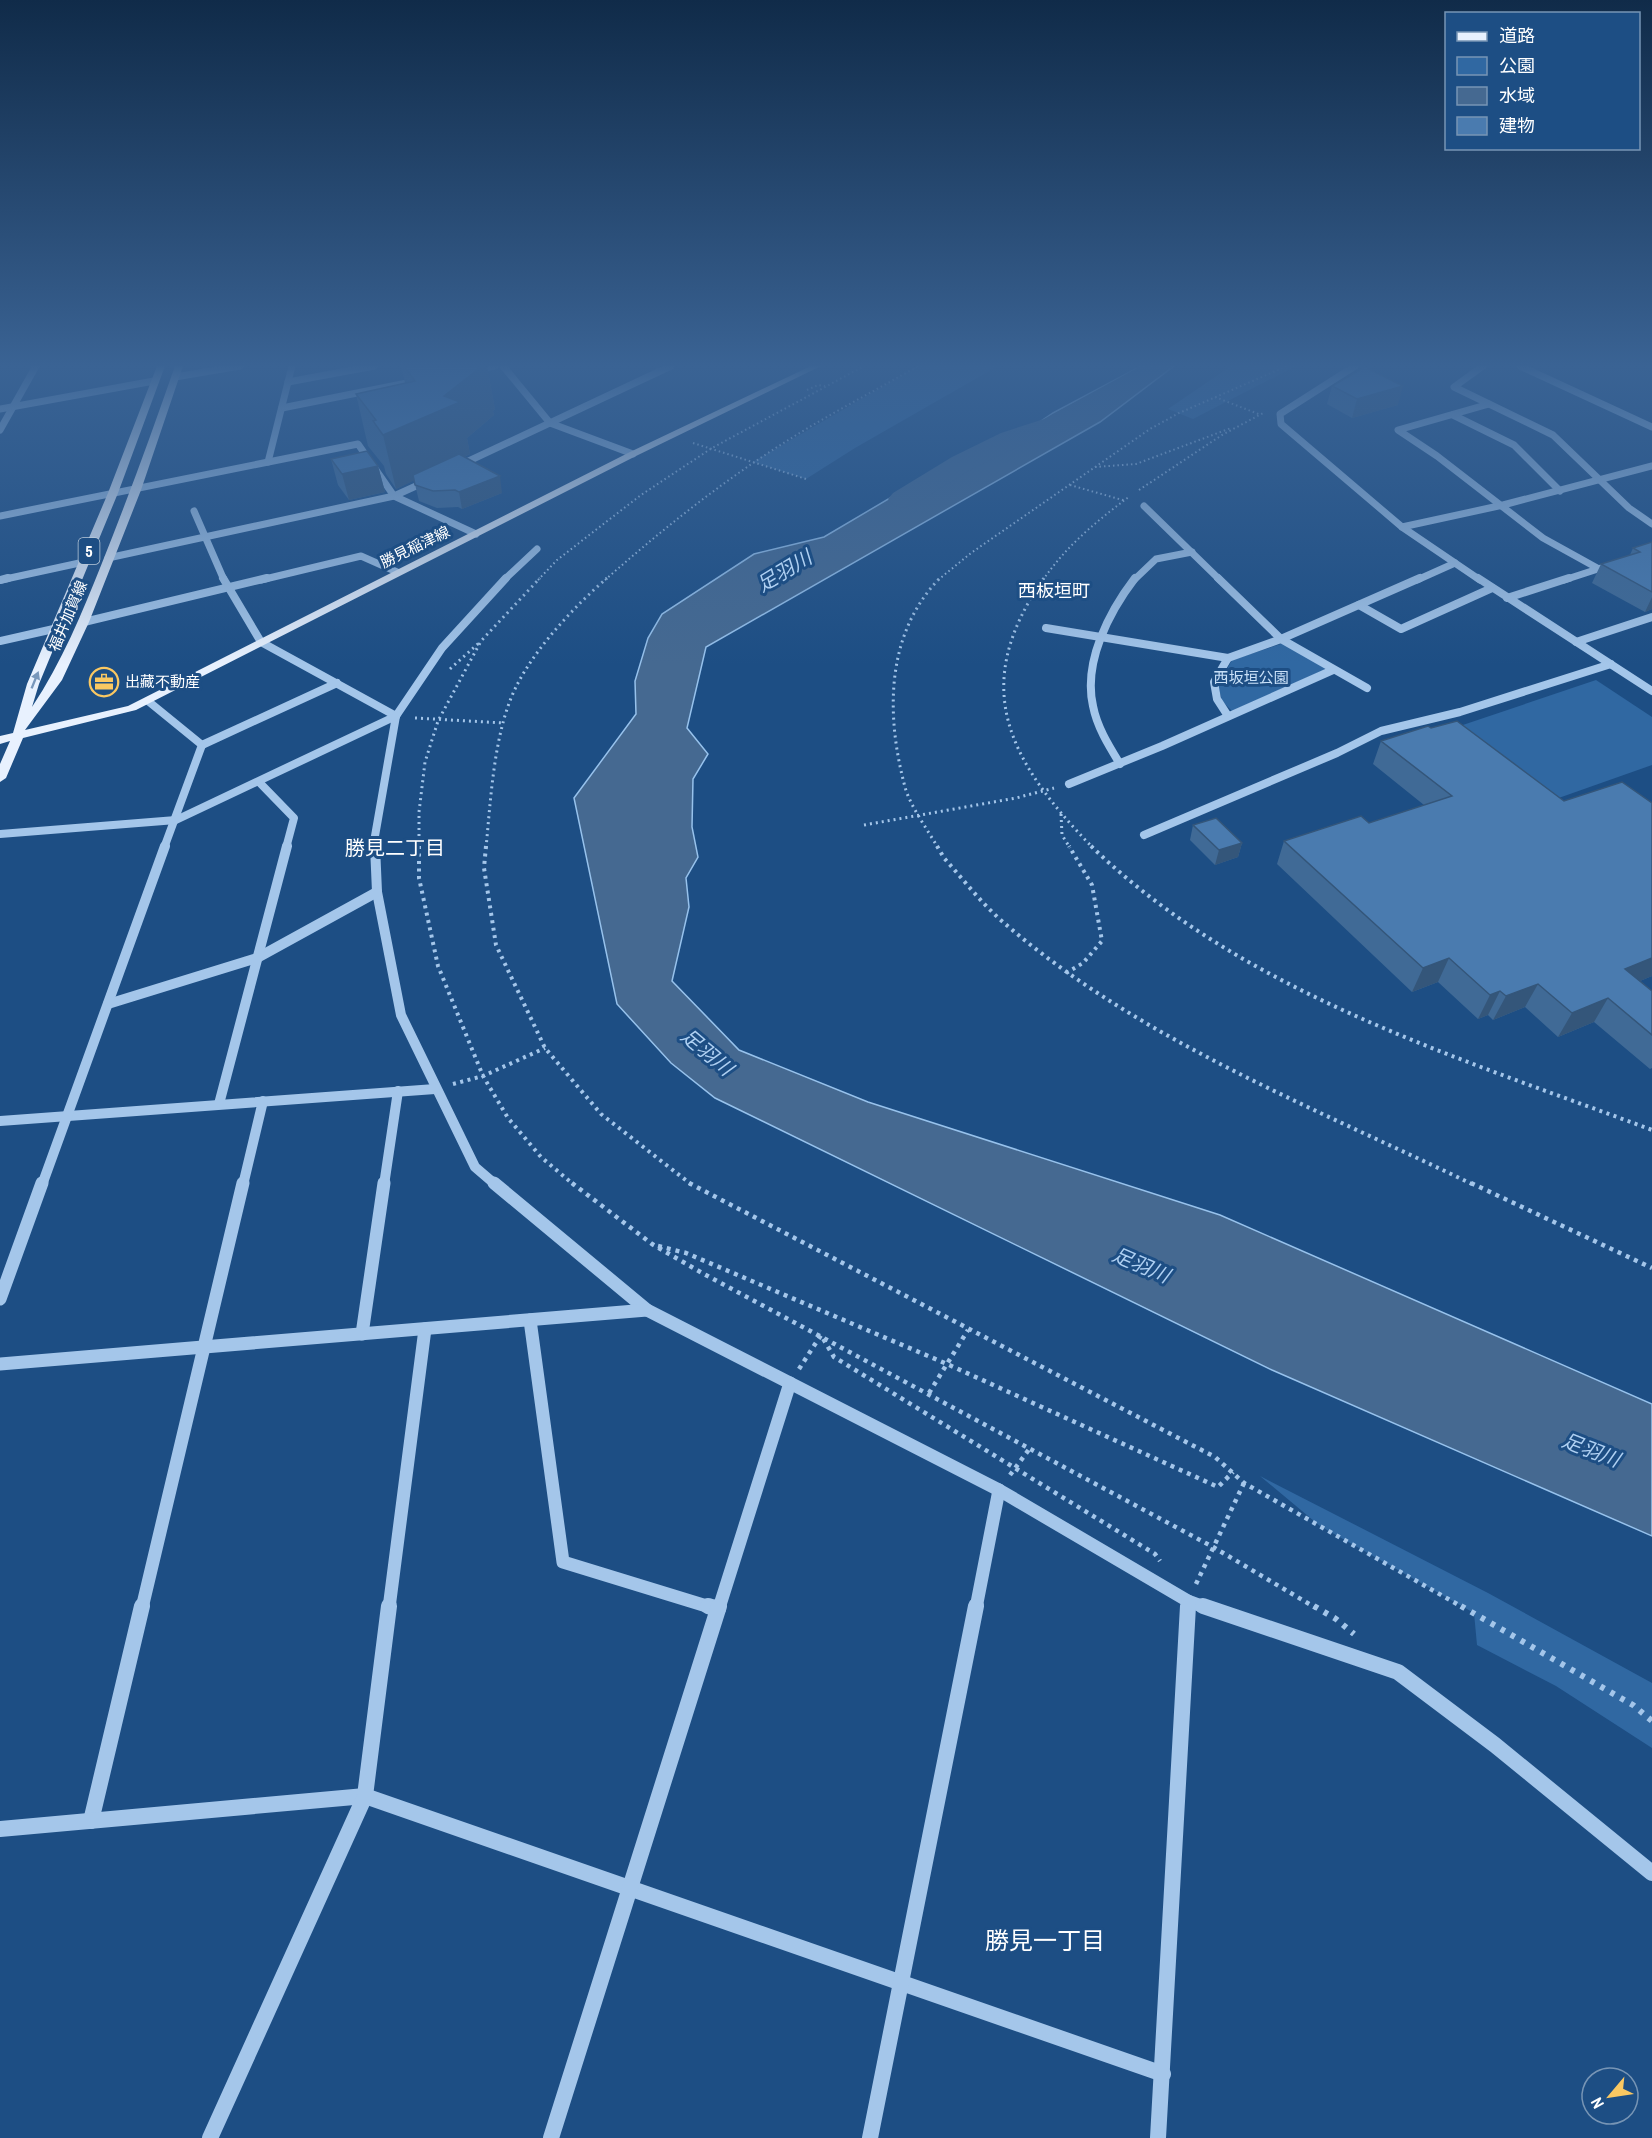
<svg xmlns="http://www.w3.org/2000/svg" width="1652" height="2138" viewBox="0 0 1652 2138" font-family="'Archivo Narrow','Noto Sans JP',sans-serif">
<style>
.green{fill:#3068a2}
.water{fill:#456991;stroke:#97c2ec;stroke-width:1.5}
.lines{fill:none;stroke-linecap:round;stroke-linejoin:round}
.river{fill:#456991;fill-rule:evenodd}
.path-far4{stroke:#a4c6ea;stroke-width:2;stroke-dasharray:1.5 3;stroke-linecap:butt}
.path-far3{stroke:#a4c6ea;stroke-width:3;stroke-dasharray:2 4;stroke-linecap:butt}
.path-far2{stroke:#a4c6ea;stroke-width:4;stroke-dasharray:3 4.5;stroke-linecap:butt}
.path-far1{stroke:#a4c6ea;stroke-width:4.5;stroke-dasharray:4 5;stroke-linecap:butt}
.path{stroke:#a4c6ea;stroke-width:6;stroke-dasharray:4.5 7;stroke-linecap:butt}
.minor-far4{stroke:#a4c6ea;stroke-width:7}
.minor-far3{stroke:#a4c6ea;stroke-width:8}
.minor-far2{stroke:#a4c6ea;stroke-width:10}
.minor-far1{stroke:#a4c6ea;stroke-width:13}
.minor{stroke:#a4c6ea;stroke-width:16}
.major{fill:#e8f1fe;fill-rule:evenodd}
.wall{fill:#406a96}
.shaded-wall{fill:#34567a}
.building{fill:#4a7baf;stroke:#34567a;stroke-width:1.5}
.oneway{fill:#7897bb}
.labels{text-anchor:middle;stroke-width:6;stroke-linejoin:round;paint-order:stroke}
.far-street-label{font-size:15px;fill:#fff;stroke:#1d4e84}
.far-park-label{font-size:15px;fill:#c8e0f8;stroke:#1d4e84}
.far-poi-label{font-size:15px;fill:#fff;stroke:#1d4e84;text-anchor:start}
.shield{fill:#1d4e84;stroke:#bbcada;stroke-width:1.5}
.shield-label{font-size:16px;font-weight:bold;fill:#fff}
.far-quarter-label{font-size:18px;fill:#fff;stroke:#1d4e84}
.water-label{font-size:20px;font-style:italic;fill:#afd0f2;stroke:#1d4e84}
.neighbourhood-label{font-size:20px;fill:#fff;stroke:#1d4e84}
.near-neighbourhood-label{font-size:24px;fill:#fff;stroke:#1d4e84}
</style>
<rect width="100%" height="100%" fill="#1d4e84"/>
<g class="green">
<path d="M918 366H998L855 448 806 479 753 462Z"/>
<path d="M1231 366H1296L1193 419 1168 409Z"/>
<path d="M1284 643 1326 669 1232 711 1222 701 1218 685 1232 660Z"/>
<path d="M1596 680 1652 717V765L1536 806 1439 733Z"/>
<path d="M1260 1476 1488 1593 1652 1683V1748L1556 1686 1477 1645 1474 1613 1320 1526Z"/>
</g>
<path class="water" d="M1141 366H1174L1100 422 706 647 687 728 708 754 693 779 692 827 698 857 686 878 689 907 672 981 739 1050 868 1102 1220 1215 1652 1404V1536L1272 1370 715 1098 671 1063 617 1004 574 798 636 714 635 681 648 638 662 614 754 554 824 537 912 485 1003 447 1053 413Z"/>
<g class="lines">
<path class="river" d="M1141 366H1169L1148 384 1064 431 1021 445 972 469 913 505 903 508 893 505 888 499 893 493 952 457 1001 433 1044 419Z"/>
<g class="path-far4">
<path d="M807 390 818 385 825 386"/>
<path d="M1215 397 1261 415"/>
<path d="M693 443 806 479"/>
<path d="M1095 467 1136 464 1231 428"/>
<path d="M1070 485 1126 501"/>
<path d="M1139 490 1222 435 1265 412"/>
<path d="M538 580 557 560 641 495 712 448 864 366"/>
<path d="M605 580C666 526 729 476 798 434 837 410 878 389 918 366"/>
<path d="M938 580 971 553 1150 429 1179 413 1287 366"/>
<path d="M1043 580C1066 546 1098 520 1130 496"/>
</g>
<g class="path-far3">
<path d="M1044 578C967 688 1010 762 1093 848"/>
<path d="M450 669 480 642"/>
<path d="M415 718 504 723"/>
<path d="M1061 814 1062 835 1070 848"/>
<path d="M864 825 1016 798 1054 788"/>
<path d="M419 848V812L425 762 438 721 481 641 540 578"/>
<path d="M486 848C491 797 494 728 518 683 538 645 575 606 607 578"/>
<path d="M938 848C928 830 910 806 905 787 886 716 885 634 940 578"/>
</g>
<g class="path-far2">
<path d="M419 846V878L438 966 483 1076 508 1118 541 1157 574 1185"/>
<path d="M486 846 484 868 496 945 545 1048 601 1114 692 1185"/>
<path d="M937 846 944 858C963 879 981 903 1003 922 1139 1040 1313 1107 1474 1185"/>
<path d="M1091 846C1244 994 1458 1057 1652 1130"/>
<path d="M1066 973 1083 963 1102 941 1092 885 1069 846"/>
<path d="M453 1084 483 1076 545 1048"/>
</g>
<g class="path-far1">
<path d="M572 1183 652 1244 704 1274 1213 1547 1316 1608"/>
<path d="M689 1183 1215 1457 1244 1483 1464 1608"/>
<path d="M1471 1183 1652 1268"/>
<path d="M658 1246 686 1253 947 1364 1218 1487 1233 1472"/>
<path d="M799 1369 821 1335 834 1357 1155 1554 1160 1561"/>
<path d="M929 1393 968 1330"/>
<path d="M1010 1475 1030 1448"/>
<path d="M1196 1584 1244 1483"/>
</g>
<g class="path">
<path d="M1314 1606 1336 1619 1354 1634"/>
<path d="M1461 1606 1633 1705 1652 1721"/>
</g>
<g class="minor-far4">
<path d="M503 366 550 423 633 454"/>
<path d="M1355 366 1280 414 1281 424 1402 527 1480 580"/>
<path d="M1483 366 1454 387 1553 435 1629 508 1652 524"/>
<path d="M1520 366 1652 427"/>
<path d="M473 370 495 366"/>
<path d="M175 377 240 366"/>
<path d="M288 382 374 366"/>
<path d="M1489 404 1398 430 1437 456 1543 538 1599 569"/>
<path d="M282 408 417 381"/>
<path d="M0 409 154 381"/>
<path d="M1453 415 1514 445 1560 491"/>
<path d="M0 430 36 366"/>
<path d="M268 462 292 366"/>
<path d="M458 466 671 366"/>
<path d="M1144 506 1220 580"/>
<path d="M194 511 224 580"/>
<path d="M0 516 358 444 394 496 476 534"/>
<path d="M1402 527 1503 505 1652 466"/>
<path d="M108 558 394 496 427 481"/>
<path d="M1 580 84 562"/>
<path d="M261 580 361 556 397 572"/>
<path d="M504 580 537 549"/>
<path d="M1134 580 1156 559 1192 552"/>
<path d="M1417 580 1455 563"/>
<path d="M1564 580 1601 568"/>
</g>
<g class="minor-far3">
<path d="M223 578 261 642 396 716"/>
<path d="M1218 578 1281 639 1367 688"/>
<path d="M1478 578 1652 691"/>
<path d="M0 580 8 578"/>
<path d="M1507 598 1569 578"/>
<path d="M1359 605 1401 629 1492 588"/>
<path d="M84 622 267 578"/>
<path d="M1046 628 1228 658"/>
<path d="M0 641 58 628"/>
<path d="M1576 642 1652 617"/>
<path d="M148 701 202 745 164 848"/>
<path d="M1228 716 1217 699 1214 682 1228 658 1281 639 1420 578"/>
<path d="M202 745 337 683"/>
<path d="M1120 764C1109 746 1097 727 1093 706 1083 662 1109 612 1135 578"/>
<path d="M259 782 294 818 286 848"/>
<path d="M1069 784 1162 746 1333 670"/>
<path d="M0 834 176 820 396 716"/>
<path d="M1144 835 1337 753 1381 731 1460 712 1611 664"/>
<path d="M375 848V836L396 716 442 648 506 578"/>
</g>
<g class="minor-far2">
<path d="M375 846 377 892 401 1015 475 1167 496 1185"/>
<path d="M108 1004 257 958 377 892"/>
<path d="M219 1104 287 846"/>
<path d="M0 1121 435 1089"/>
<path d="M42 1185 165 846"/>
<path d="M243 1185 263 1101"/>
<path d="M384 1185 398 1091"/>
</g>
<g class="minor-far1">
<path d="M494 1183 647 1310 999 1490 1188 1601V1608"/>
<path d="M0 1299 42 1183"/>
<path d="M530 1320 563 1562 713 1608"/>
<path d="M362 1334 384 1183"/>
<path d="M0 1364 647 1310"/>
<path d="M1188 1601 1207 1608"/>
<path d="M142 1608 243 1183"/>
<path d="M389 1608 425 1329"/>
<path d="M719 1608 790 1383"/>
<path d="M976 1608 999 1490"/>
</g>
<g class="minor">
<path d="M708 1606 718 1609"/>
<path d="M1203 1606 1398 1672 1495 1745 1652 1873"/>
<path d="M91 1821 142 1606"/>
<path d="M0 1829 365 1796 1163 2074"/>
<path d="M210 2138 365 1796 389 1606"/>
<path d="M551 2138 719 1606"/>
<path d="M870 2138 976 1606"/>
<path d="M1158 2138 1188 1606"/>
</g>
<path class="major" d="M157 366H165L118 493 39 684 32 707C62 662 82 613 102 563 128 498 152 432 175 366H183L141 490 89 622 62 680 25 730 128 706 630 452 811 366H821L636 456 136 710 23 738 6 778 0 782V764L10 741 0 744V736L13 733 27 684 108 493Z"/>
</g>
<g class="wall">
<path d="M401 366H487L495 409 493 411 494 415 467 438 470 454 464 457 502 493 462 509 458 507 437 508 419 501 414 480 396 489 386 474 384 466 368 446 356 394 405 383Z"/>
<path d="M1332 386 1398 405 1352 418 1327 404Z"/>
<path d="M331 459 378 466 385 492 349 500 338 485Z"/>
<path d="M1652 542V609L1645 612 1592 583 1601 564 1630 555 1633 548Z"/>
<path d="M1431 728 1564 801 1652 803V976L1640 981 1652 991V1068L1650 1069 1594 1022 1558 1037 1525 1007 1493 1020 1488 1015 1478 1019 1438 982 1412 992 1277 864 1284 841 1369 823 1424 805 1373 764 1381 741Z"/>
<path d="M1193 825 1242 843 1238 857 1215 865 1190 840Z"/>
</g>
<g class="shaded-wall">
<path d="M480 366H487L495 409 493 411 494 415 467 438 470 454 396 489 383 435 444 396Z"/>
<path d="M1403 386 1398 405 1352 418 1357 399Z"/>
<path d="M378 466 385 492 349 500 342 474Z"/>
<path d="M500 476 502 493 462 509 459 492Z"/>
<path d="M1652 597V609L1645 612Z"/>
<path d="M1242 843 1238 857 1215 865 1219 850Z"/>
<path d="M1449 958 1438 982 1412 992 1423 968Z"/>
<path d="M1652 958V976L1611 993 1625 969Z"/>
<path d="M1538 984 1525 1007 1493 1020 1506 996Z"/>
<path d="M1500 991 1488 1015 1478 1019 1490 995Z"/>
<path d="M1608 998 1594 1022 1558 1037 1572 1013Z"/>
</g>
<g class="building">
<path d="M404 366H482L444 396 460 402 383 435 373 421 376 420 356 394 415 381Z"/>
<path d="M1365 367 1403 386 1357 399 1332 386Z"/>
<path d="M367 451 378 466 342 474 331 459Z"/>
<path d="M459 454 500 476 459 492 455 490 433 491 415 485 413 475Z"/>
<path d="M1652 542V592L1601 564 1640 552 1633 548Z"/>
<path d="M1457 721 1564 801 1622 782 1652 803V958L1625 969 1652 991V1035L1608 998 1572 1013 1538 984 1506 996 1500 991 1490 995 1449 958 1423 968 1284 841 1361 816 1369 823 1452 796 1381 741 1428 726 1431 728Z"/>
<path d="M1216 818 1242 843 1219 850 1193 825Z"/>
</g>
<defs><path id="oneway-solid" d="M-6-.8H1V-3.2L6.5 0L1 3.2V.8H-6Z" transform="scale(1.5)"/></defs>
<use class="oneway" href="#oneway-solid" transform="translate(35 680) rotate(-68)"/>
<linearGradient id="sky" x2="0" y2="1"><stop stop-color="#102b49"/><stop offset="0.55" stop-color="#3a6394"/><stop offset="1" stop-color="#3a6394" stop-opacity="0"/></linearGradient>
<rect width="1652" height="665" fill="url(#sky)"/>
<defs>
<g id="office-ring" transform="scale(1.5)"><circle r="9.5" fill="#1d4e84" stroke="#fac862" stroke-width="1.5"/><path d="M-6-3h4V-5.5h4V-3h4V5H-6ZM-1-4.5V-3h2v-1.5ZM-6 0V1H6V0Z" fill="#fac862"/></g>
</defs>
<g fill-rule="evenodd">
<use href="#office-ring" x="104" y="682"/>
</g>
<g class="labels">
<g class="far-street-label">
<text transform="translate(415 547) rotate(-26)" y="5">勝見稲津線</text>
<text transform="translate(68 616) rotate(-67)" y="5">福井加賀線</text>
</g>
<g class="far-park-label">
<text x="1251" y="683">西坂垣公園</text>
</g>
<g class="far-poi-label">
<text x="125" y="687">出藏不動産</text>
</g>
<rect class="shield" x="78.5" y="538" width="21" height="26" rx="4.5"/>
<g class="shield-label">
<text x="89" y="557">5</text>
</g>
<g class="far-quarter-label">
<text x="1054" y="597">西板垣町</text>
</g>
<g class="water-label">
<text transform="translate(784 571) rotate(-31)" y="7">足羽川</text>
<text transform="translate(707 1052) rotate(40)" y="7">足羽川</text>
<text transform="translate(1141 1265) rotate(23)" y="7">足羽川</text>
<text transform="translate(1591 1450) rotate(21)" y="7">足羽川</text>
</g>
<g class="neighbourhood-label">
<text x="395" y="855">勝見二丁目</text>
</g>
<g class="near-neighbourhood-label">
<text x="1045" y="1949">勝見一丁目</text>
</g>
</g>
<rect x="1445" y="12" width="195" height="138" fill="#1d4e84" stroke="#7795b5" stroke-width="1.5"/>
<rect x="1457" y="32" width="30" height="9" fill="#e8f1fe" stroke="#7795b5" stroke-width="1.5"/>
<text x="1499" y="42" font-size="18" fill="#ffffff">道路</text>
<rect x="1457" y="57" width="30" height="18" fill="#3068a2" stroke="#7795b5" stroke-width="1.5"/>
<text x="1499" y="72" font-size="18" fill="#ffffff">公園</text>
<rect x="1457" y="87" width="30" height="18" fill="#456991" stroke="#7795b5" stroke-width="1.5"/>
<text x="1499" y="102" font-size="18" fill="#ffffff">水域</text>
<rect x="1457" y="117" width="30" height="18" fill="#4a7baf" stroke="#7795b5" stroke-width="1.5"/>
<text x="1499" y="132" font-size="18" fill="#ffffff">建物</text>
<g transform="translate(1610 2096) rotate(241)"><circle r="28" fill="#1d4e84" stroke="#7795b5" stroke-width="1.5"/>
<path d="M0-4.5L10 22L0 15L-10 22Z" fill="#fac862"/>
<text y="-9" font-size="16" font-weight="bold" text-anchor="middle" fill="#ffffff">N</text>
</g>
</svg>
